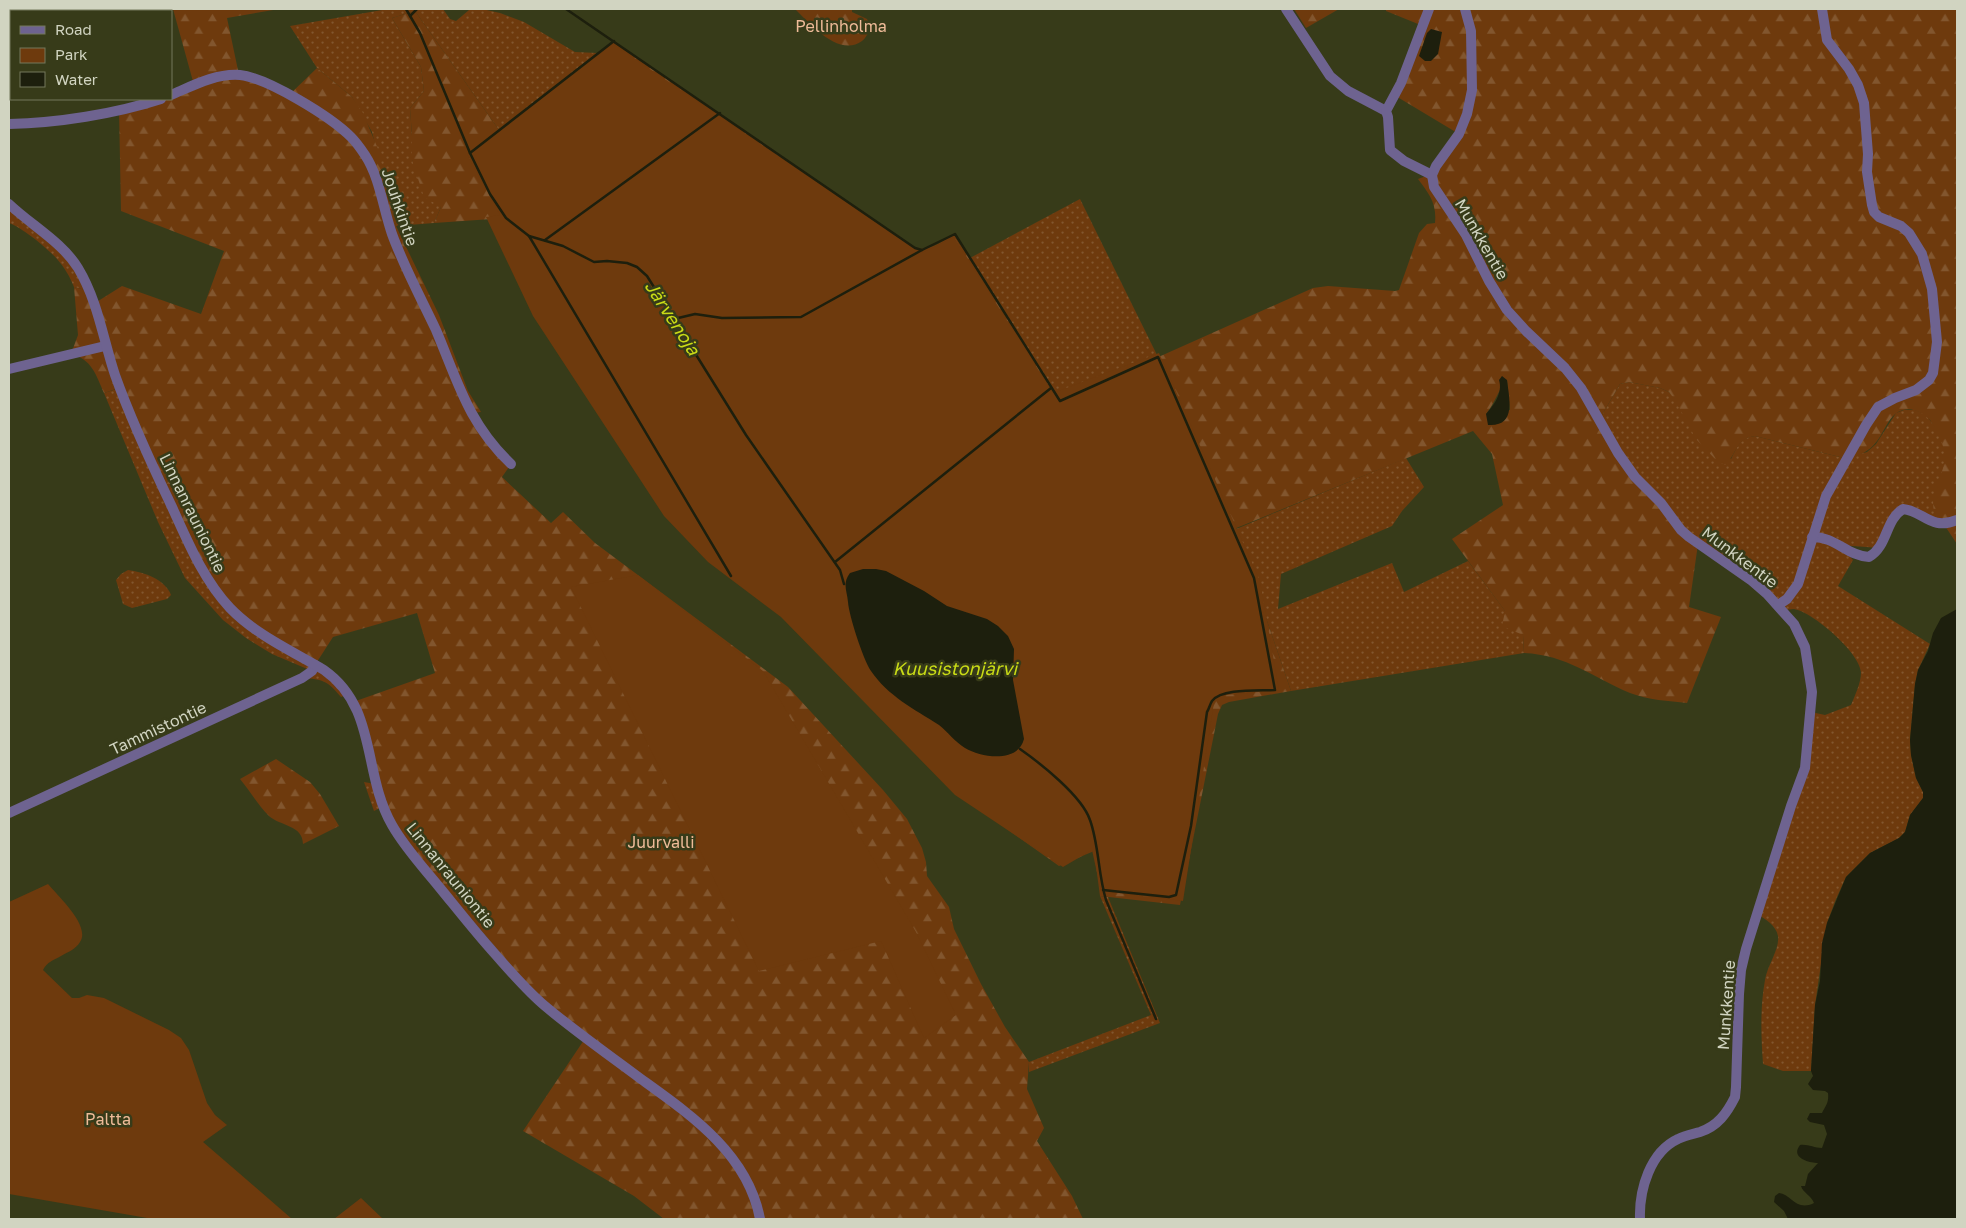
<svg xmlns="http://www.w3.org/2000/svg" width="1966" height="1228" viewBox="0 0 1966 1228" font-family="'Golos Text',sans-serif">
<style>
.grass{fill:url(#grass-dots)}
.forest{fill:url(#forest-firs);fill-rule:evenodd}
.park{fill:#6e3a0d}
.water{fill:#1d1f0d}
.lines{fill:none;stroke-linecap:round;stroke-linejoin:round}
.stream{stroke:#1d1f0d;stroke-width:2.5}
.minor{stroke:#6e6390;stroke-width:10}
.tertiary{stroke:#6e6390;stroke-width:10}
.labels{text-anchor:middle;stroke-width:5;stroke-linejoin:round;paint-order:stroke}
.park-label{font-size:16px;fill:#efbb98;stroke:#373b19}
.street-label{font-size:16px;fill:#d1d4c1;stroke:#373b19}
.water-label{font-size:18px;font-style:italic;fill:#c9db16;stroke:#373b19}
</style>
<defs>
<pattern id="grass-dots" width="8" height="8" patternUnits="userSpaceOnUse" patternTransform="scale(1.25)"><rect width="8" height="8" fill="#6e3a0d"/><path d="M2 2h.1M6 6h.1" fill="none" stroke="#82562e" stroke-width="1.8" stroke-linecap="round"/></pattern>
<pattern id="forest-firs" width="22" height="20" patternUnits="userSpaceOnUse" patternTransform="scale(1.25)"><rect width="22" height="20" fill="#6e3a0d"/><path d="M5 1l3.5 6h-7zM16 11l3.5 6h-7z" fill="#82562e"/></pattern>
</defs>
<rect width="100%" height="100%" fill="#373b19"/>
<g class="grass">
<path d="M388 9H414L415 10 417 9H443L450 19 456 21 469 10 482 9 500 13 524 22 575 52 597 53 499 130 415 11 392 18 421 67 424 91 410 108 412 136V160L441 207 434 223 396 226 372 132 352 97 317 68 290 26Z"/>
<path d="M1080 199 1158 357 1060 401 970 258Z"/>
<path d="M11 207 55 243 89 291 74 287C70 277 65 268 57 259 47 248 23 228 9 223V212Z"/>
<path d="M1629 382 1660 388 1669 392 1731 459C1738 446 1739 438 1755 436L1844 458 1867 452 1876 444 1896 413 1904 410H1915L1925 414 1948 443 1952 453 1950 465 1934 499 1936 520 1903 509 1880 548 1839 545 1853 560 1838 586 1930 644 1918 670 1915 684 1910 740 1911 755 1916 778 1923 792V798L1910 815 1905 832 1899 838 1870 853 1846 877 1836 899 1827 923 1815 1005 1811 1071H1783L1763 1064C1761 1035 1760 1008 1765 980 1767 966 1780 949 1778 936 1776 925 1765 919 1757 914L1801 782 1811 712 1825 715 1851 705C1855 695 1861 683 1861 672 1860 653 1813 612 1794 609 1791 609 1786 610 1783 610L1698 544 1653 495 1599 420 1620 384Z"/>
<path d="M120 388 315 665 349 694 341 697C328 681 323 679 302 678L312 671 272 654 246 638 223 620 185 578 158 522 104 393Z"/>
<path d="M1406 458 1424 487 1402 511 1392 526 1281 574 1278 609 1392 563 1404 592 1468 561 1523 635 1524 653 1291 691 1265 615 1229 532Z"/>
<path d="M128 570C143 572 165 579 171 595L167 599 132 608 123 604 116 580 121 574Z"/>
<path d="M364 782 375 784 382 807 374 811Z"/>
<path d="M1100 896 1108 897 1160 1023 1029 1072V1062L1151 1015Z"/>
</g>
<g class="forest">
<path d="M108 9H164L151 11H111Z"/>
<path d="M173 9H279L227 18 239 75 289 95 317 68 352 97 363 113 378 149 396 226 439 315 468 391 481 412 471 413 511 464 502 477 551 523 563 512 595 543 788 687 883 790 907 819 922 848 926 862 927 876 949 907 954 929 981 984 1005 1027 1029 1062 1027 1089 1044 1128 1037 1141 1072 1196 1083 1219H664L634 1196 523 1131 586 1037 545 1006 392 825 353 702 435 673 417 613 333 637 315 665 270 639 215 590 119 388 104 393C96 375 92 359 71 354L78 335 74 287 89 291 95 303 122 286 201 314 224 251 121 211 119 109 161 99H171L194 85Z"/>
<path d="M795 9H852V12L867 19 871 28C869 31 866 38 862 41 839 58 809 23 795 9Z"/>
<path d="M1294 9H1339L1306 28Z"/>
<path d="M1386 9H1957V544L1943 523 1936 520C1922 475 1966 474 1930 420 1923 413 1913 407 1903 410 1880 416 1887 455 1844 458L1755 436C1735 439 1738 453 1725 465L1717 461 1696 439 1675 400 1669 392 1660 388 1629 382 1620 384 1599 420 1618 453 1698 544 1689 607 1721 617 1687 703C1669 701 1648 700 1630 693 1592 677 1567 655 1524 653L1523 635 1502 626 1505 611 1452 539 1503 505 1492 454 1473 431 1229 531 1265 615 1291 691 1229 702 1222 705 1218 714 1180 905 1100 896 1094 851 1059 866 960 796 506 218 434 223 441 207 424 197 412 160V136L410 108 424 91 421 67 392 18 415 11 499 130 614 41 915 248C929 252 942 241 955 234L1060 401 1313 288 1328 286 1395 291 1399 290 1419 233 1427 224 1435 223C1437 203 1429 194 1418 179L1432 174 1459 134 1394 95 1423 26 1386 11ZM1507 380 1510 410 1486 414C1495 403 1498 390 1507 380Z"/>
<path d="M276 759 310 782 320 794 339 826 303 844C303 825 280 826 269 816 258 805 250 791 240 779Z"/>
</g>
<g class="park">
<path d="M613 44 922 253 954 237 1053 393 1159 353 1260 581 1279 690 1215 696 1183 901 1101 891 1092 850 1063 867 955 795 781 617 708 562 664 516 533 316 486 217 500 215 467 154Z"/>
<path d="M638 575 763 671 916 932 956 1015 924 1038 881 941 759 971 571 587Z"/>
<path d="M48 884C58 896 91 926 80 942 76 949 68 952 61 956 54 960 47 962 43 970L72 998H79L87 995 104 998 169 1030 181 1038 189 1050 207 1103 215 1115 227 1125 203 1142 292 1219H153L9 1194V902Z"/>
<path d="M361 1198 383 1219H334Z"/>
</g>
<g class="water">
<path d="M1431 29 1442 32 1438 54 1431 61H1425L1419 56 1427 33Z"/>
<path d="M1502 376 1507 380C1509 398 1517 427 1488 425L1486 414C1494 405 1503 393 1499 380Z"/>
<path d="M863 569H876L886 571 924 591 947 606 987 619 998 626 1008 636 1014 649 1013 680 1024 739C1018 763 982 758 965 748 955 742 948 732 939 725 914 709 888 696 871 671 863 659 849 616 848 602 847 591 842 583 850 573Z"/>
<path d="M1957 609V1219H1788L1784 1211 1774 1202 1775 1196 1779 1193C1791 1194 1796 1212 1814 1203 1811 1195 1803 1193 1801 1186H1805L1808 1174 1818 1163C1809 1163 1790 1158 1800 1145 1808 1144 1814 1148 1822 1148L1827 1134 1824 1125 1810 1122 1807 1119 1810 1113H1822C1826 1105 1829 1103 1828 1093L1825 1091 1813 1090 1808 1084 1813 1076 1811 1071 1815 1005 1820 981 1822 943 1827 923 1846 877 1870 853 1899 838 1905 832 1910 815 1923 798V792L1916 778 1911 755 1910 740 1915 684 1918 670 1928 651 1933 633 1941 618Z"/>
</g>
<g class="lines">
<g class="stream">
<path d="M406 9 420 33 470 153 490 194 506 218 529 236 563 246 594 262 607 261 627 263 637 267 647 276 746 435 840 570 844 584"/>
<path d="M566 9 915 248 922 250"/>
<path d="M410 16 417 9"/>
<path d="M470 153 614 41"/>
<path d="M529 236 731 576"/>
<path d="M545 240 720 113"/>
<path d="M674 319 695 314 722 318 801 317 922 250 955 234 1060 401 1158 357 1254 578 1275 690C1259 691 1222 688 1212 701 1210 704 1209 709 1207 712L1191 826 1176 895 1169 897 1103 890"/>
<path d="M835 562 1051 388"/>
<path d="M1020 749C1040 763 1082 796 1090 820 1099 845 1098 874 1106 900L1156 1019"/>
</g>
<g class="minor">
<path d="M1286 9 1330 76 1348 91 1386 111"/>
<path d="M1429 9 1401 83 1386 111 1388 117 1390 150 1404 161 1432 175"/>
<path d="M1465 9 1471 31 1472 90 1467 114 1459 134 1436 166 1432 175 1434 187 1466 235 1489 281 1507 310 1526 331 1565 368 1581 388 1618 453 1635 477 1661 503 1681 530 1689 537 1752 581 1767 594 1794 624 1805 647 1812 692 1805 768 1791 806 1746 949 1741 970 1739 994 1736 1087 1735 1097C1727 1113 1718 1126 1700 1132 1693 1134 1685 1135 1678 1139 1650 1152 1639 1190 1640 1219"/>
<path d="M171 95C192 86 216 73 240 75 268 78 331 117 351 137 356 142 361 149 365 155 380 178 383 208 392 234 404 267 421 298 436 330 458 382 468 423 511 464"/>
<path d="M9 124C57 123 115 114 161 99"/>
<path d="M9 369 105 346"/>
<path d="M1812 537C1834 536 1848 556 1869 557 1888 546 1885 520 1903 509 1924 511 1930 531 1957 520"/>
<path d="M1778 605 1787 599 1798 584 1826 496 1866 425 1878 407 1895 398 1916 390 1929 380 1933 373 1937 342 1932 289 1922 254 1909 233 1901 226 1879 217 1874 212 1872 205 1867 172 1868 154 1864 103 1858 85 1849 69 1827 40 1822 9"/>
<path d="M9 813 302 678 312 671 315 665"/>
</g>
<path class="tertiary" d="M9 204C31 225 62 242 78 268 98 301 103 339 115 375 131 420 151 463 172 507 188 542 203 579 230 608 256 635 292 651 324 670 378 708 362 773 392 825 405 848 423 867 440 888 458 910 476 933 495 954 511 972 527 991 545 1006 576 1032 609 1055 641 1079 691 1115 748 1154 760 1219"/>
</g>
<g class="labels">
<g class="park-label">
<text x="841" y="32">Pellinholma</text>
<text x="661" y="848">Juurvalli</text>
<text x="108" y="1125">Paltta</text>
</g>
<g class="street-label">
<text transform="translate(400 207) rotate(71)" y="6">Jouhkintie</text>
<text transform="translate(1482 239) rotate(60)" y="6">Munkkentie</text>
<text transform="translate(193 513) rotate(64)" y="6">Linnanrauniontie</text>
<text transform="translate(1740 557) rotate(37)" y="6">Munkkentie</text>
<text transform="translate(158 728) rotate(-25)" y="6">Tammistontie</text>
<text transform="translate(451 875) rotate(51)" y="6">Linnanrauniontie</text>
<text transform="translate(1726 1005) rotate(-86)" y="6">Munkkentie</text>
</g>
<g class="water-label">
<text transform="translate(672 318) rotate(57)" y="6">Järvenoja</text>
<text x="955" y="675">Kuusistonjärvi</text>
</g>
</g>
<rect width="1966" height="1228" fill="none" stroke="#d1d4c1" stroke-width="20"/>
<rect x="10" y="10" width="162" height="90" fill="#373b19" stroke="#75785c"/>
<rect x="20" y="26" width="25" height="8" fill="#6e6390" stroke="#75785c"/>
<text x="55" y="35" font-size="15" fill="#d1d4c1">Road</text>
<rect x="20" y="48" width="25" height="15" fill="#6e3a0d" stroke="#75785c"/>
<text x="55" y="60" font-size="15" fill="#d1d4c1">Park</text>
<rect x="20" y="72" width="25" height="15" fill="#1d1f0d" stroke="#75785c"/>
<text x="55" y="85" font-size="15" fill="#d1d4c1">Water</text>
</svg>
